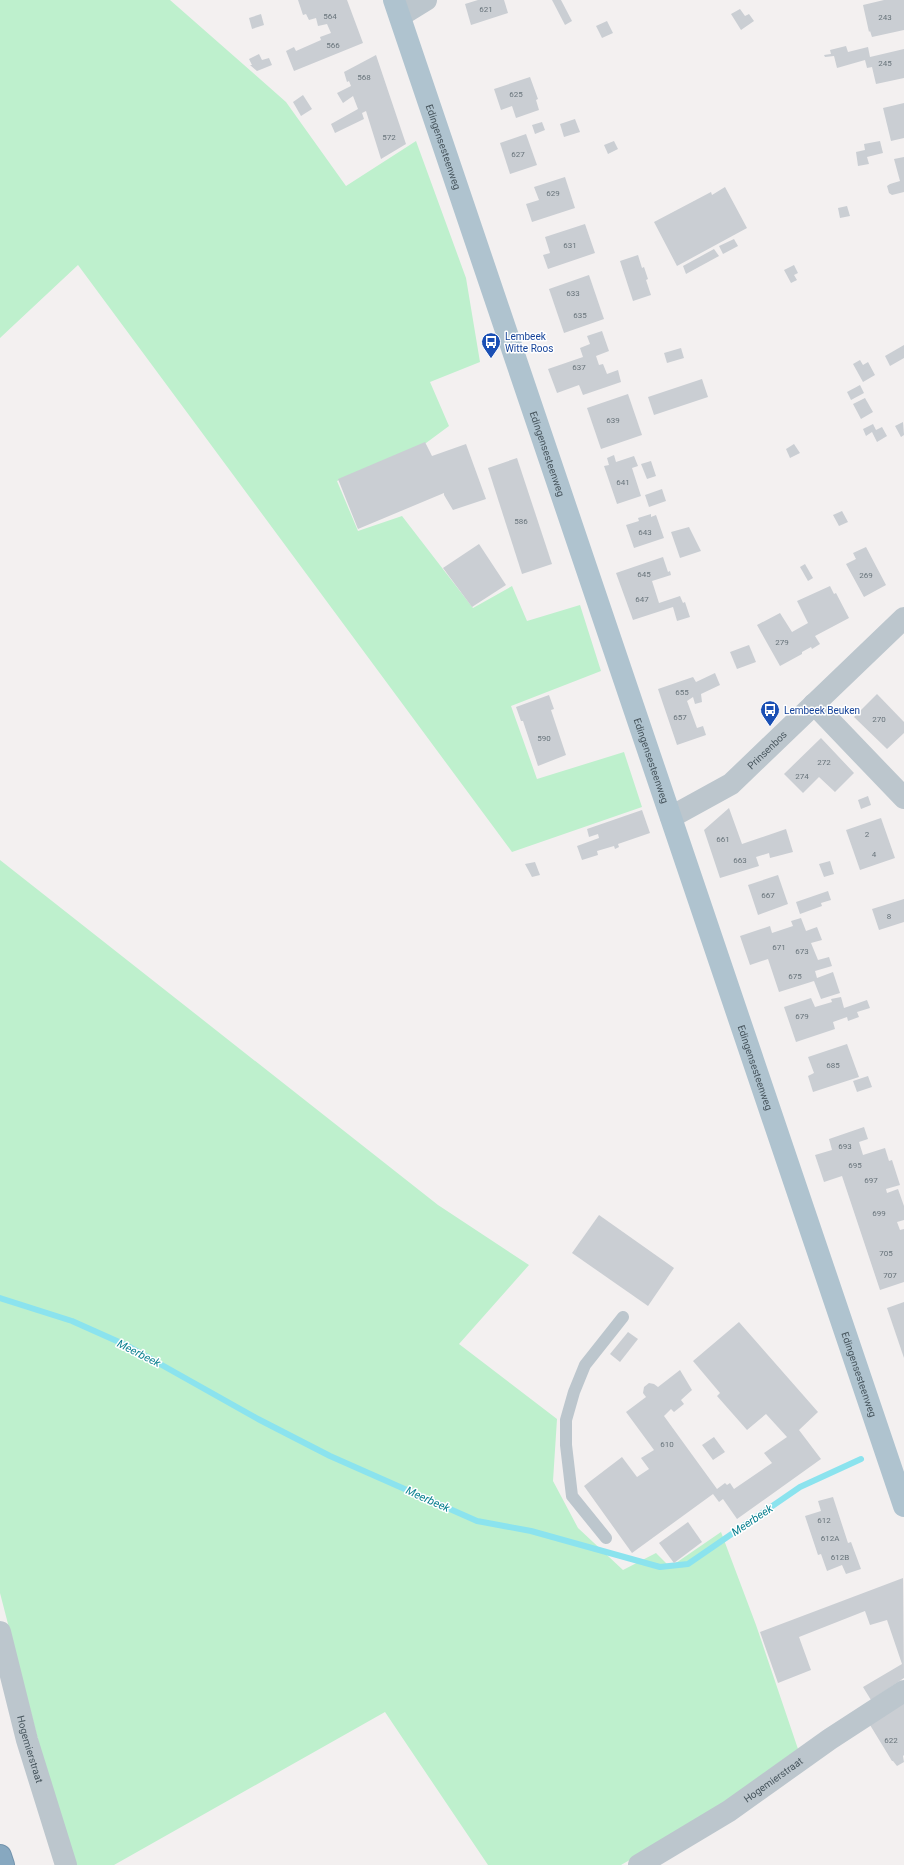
<svg xmlns="http://www.w3.org/2000/svg" width="904" height="1865" viewBox="0 0 904 1865" font-family="Roboto,sans-serif">
<style>
.green{fill:#bef0cd}
.lines{fill:none;stroke-linecap:round;stroke-linejoin:round}
.stream{stroke:#8be3ee;stroke-width:6}
.building{fill:#caced3}
.motorway-casing{stroke:#7293ac;stroke-width:24}
.service{stroke:#bcc6cd;stroke-width:12}
.minor{stroke:#bcc6cd;stroke-width:22}
.primary{stroke:#afc3cf;stroke-width:22}
.motorway{stroke:#87a8c0;stroke-width:22}
.labels{text-anchor:middle;stroke-width:3;stroke-linejoin:round;paint-order:stroke}
.number-label{font-size:8px;fill:#68747b}
.street-label{font-size:10px;fill:#48565e;stroke:#fff}
.transit-label{font-size:10px;fill:#164399;stroke:#fff;text-anchor:start}
.water-label{font-size:11px;font-style:italic;fill:#0b8190;stroke:#fff}
</style>
<rect width="100%" height="100%" fill="#f3f0f0"/>
<g class="green">
<path d="M0 0H170L286 102 346 186 416 141 466 278 480 362 430 382 449 426 426 443 337 481 358 531 402 516 473 608 512 586 527 621 580 605 601 671 511 706 537 779 624 752 642 807 512 852 78 265 0 338Z"/>
<path d="M0 860 438 1205 529 1265 459 1344 557 1419 553 1481 578 1528 623 1570 656 1553 670 1567 721 1532 756 1625 798 1749 724 1806 621 1865H488L385 1712 114 1865H75L45 1767 0 1593Z"/>
</g>
<g class="lines">
<path class="stream" d="M0 1298 72 1321 128 1346 258 1419 330 1456 477 1521 531 1531 660 1567 688 1564 800 1487 861 1459"/>
</g>
<g class="building">
<path d="M298 0H347L363 43 294 71 286 51 294 47 296 51 321 40 320 37 331 33 327 24 318 26 316 18 309 20 306 14 303 15Z"/>
<path d="M478 0H504L508 13 471 25 465 4Z"/>
<path d="M552 0H561L572 21 565 25Z"/>
<path d="M884 0H904V30L872 37 870 31 869 32 863 5Z"/>
<path d="M740 9 745 16 749 14 754 21 741 30 731 14Z"/>
<path d="M261 14 264 25 252 29 249 18Z"/>
<path d="M607 21 613 33 602 38 596 26Z"/>
<path d="M846 46 848 52 868 47 870 57 904 49V78L876 84 872 67 867 68 865 60 837 68 834 56 825 57 824 55 831 54 830 50Z"/>
<path d="M259 54 262 60 269 58 272 65 257 71 250 65H252L249 59Z"/>
<path d="M376 55 406 144 381 159 366 111 362 113 364 119 335 133 331 124 358 109 353 96 343 103 337 93 351 86 349 81 347 82 344 72Z"/>
<path d="M530 77 538 99 536 100 539 110 516 118 512 106 501 110 494 89Z"/>
<path d="M303 95 312 109 301 116 293 102Z"/>
<path d="M904 103V138L891 141 883 108Z"/>
<path d="M575 119 580 132 564 137 560 124Z"/>
<path d="M542 122 545 130 535 134 532 125Z"/>
<path d="M526 134 537 165 510 174 500 143Z"/>
<path d="M614 141 618 149 608 154 604 145Z"/>
<path d="M880 141 883 153 867 157 869 164 858 166 856 152 865 150 864 144Z"/>
<path d="M904 157V192L892 195 889 193 887 186 890 184 900 181 894 159Z"/>
<path d="M565 177 575 208 532 222 526 204 539 200 534 187Z"/>
<path d="M725 187 747 228 677 266 654 222 711 192 712 195Z"/>
<path d="M847 206 850 216 840 218 838 208Z"/>
<path d="M585 224 595 253 548 269 543 255 550 253 545 237Z"/>
<path d="M734 239 738 246 723 254 719 246Z"/>
<path d="M714 249 719 256 686 274 683 266Z"/>
<path d="M638 255 642 268 644 267 648 279 646 280 651 295 633 301 620 261Z"/>
<path d="M794 265 798 273 794 275 797 280 791 283 784 270Z"/>
<path d="M589 275 604 319 564 333 549 289Z"/>
<path d="M602 331 609 351 596 356 599 365 603 364 607 374 618 370 621 382 583 395 579 385 557 393 548 369 583 357 580 348 590 344 587 336Z"/>
<path d="M904 345V358L890 366 885 356Z"/>
<path d="M681 348 684 358 667 363 664 353Z"/>
<path d="M860 360 863 365 868 362 875 375 863 382 853 364Z"/>
<path d="M702 379 708 397 654 415 648 397Z"/>
<path d="M860 385 864 393 851 400 847 392Z"/>
<path d="M628 394 642 435 601 449 587 408Z"/>
<path d="M865 398 873 412 861 419 853 404Z"/>
<path d="M903 422 904 435 901 437 895 426Z"/>
<path d="M873 424 876 430 882 427 887 436 877 442 872 432 866 436 863 429Z"/>
<path d="M425 442 432 456 466 444 486 499 453 510 444 495V493L358 529 338 479Z"/>
<path d="M794 444 800 453 790 458 786 449Z"/>
<path d="M614 455 616 462 634 456 638 466 632 468 641 496 617 504 604 466 609 465 607 458Z"/>
<path d="M517 458 552 564 522 574 488 468Z"/>
<path d="M651 461 656 476 647 479 641 464Z"/>
<path d="M662 489 666 501 649 507 645 495Z"/>
<path d="M842 511 848 522 839 526 833 515Z"/>
<path d="M651 514V517L656 515 664 538 634 548 626 525 639 521 638 518Z"/>
<path d="M689 527 701 551 680 558 671 532Z"/>
<path d="M479 544 506 585 472 607 443 568Z"/>
<path d="M866 547 886 585 864 597 846 564 856 559 853 553Z"/>
<path d="M663 557 668 572 670 571 671 575 652 581 659 603 680 596 683 603 685 602 690 617 677 621 673 607 633 620 616 573Z"/>
<path d="M805 564 813 578 808 581 800 567Z"/>
<path d="M830 586 834 594 836 593 849 618 815 636 820 644 812 649 811 647 802 652V654L780 666 757 625 780 613 792 632 808 623 797 601Z"/>
<path d="M749 645 756 662 737 669 730 652Z"/>
<path d="M715 673 720 685 701 694 702 702 695 704 693 697 687 701 697 728 703 726 706 735 677 745 658 689 693 677 696 682Z"/>
<path d="M877 694 904 722V733L887 749 854 717Z"/>
<path d="M549 695 554 709 551 710 566 755 538 766 523 721H521L516 707Z"/>
<path d="M821 738 854 773 835 792 819 777 803 793 784 774Z"/>
<path d="M868 796 871 805 861 809 858 800Z"/>
<path d="M729 808 742 844 786 829 793 852 770 858 769 853 756 857 759 866 720 878 704 830Z"/>
<path d="M642 810 650 833 618 844 619 847 615 849 614 846 597 851 598 855 582 860 577 846 599 838 598 834 589 837 587 829Z"/>
<path d="M881 818 895 858 860 870 846 830Z"/>
<path d="M830 861 834 874 824 877 819 864Z"/>
<path d="M535 862 540 875 532 877 525 864Z"/>
<path d="M778 875 788 904 758 915 748 885Z"/>
<path d="M828 891 831 900 821 903 822 906 800 914 796 902Z"/>
<path d="M904 899V922L879 930 872 909Z"/>
<path d="M801 918 806 931 817 927 822 940 811 943 818 960 829 957 832 966 815 971 817 978 833 972 840 993 821 999 814 981 779 992 768 959 750 965 740 936 770 926 772 933 793 926 791 921Z"/>
<path d="M841 997 844 1008 867 1000 870 1008 857 1012 859 1017 848 1021 847 1017 833 1022 835 1029 796 1042 784 1007 811 998 815 1007 832 1002 831 999Z"/>
<path d="M847 1044 859 1077 813 1092 808 1076 814 1073 808 1057Z"/>
<path d="M868 1076 872 1087 857 1092 853 1081Z"/>
<path d="M864 1127 868 1139 859 1142 863 1155 885 1148 889 1161 892 1160 900 1185 886 1189 887 1193 898 1189 904 1206V1220L897 1222 900 1230 904 1229V1282L880 1290 842 1176 824 1182 815 1155 832 1150 829 1139Z"/>
<path d="M599 1215 674 1268 648 1306 572 1253Z"/>
<path d="M904 1302V1358L887 1308Z"/>
<path d="M739 1322 818 1412 799 1430 821 1459 737 1519 723 1499 719 1502 713 1494 632 1553 584 1486 622 1457 637 1477 649 1469 641 1458 654 1450 626 1412 646 1397 643 1393 644 1387 649 1383 654 1384 658 1387 680 1370 692 1390 681 1400 684 1404 674 1412 671 1409 664 1416 717 1489 725 1483 727 1485 730 1483 734 1489 772 1463 764 1453 787 1437 766 1414 747 1430 717 1396 720 1393 693 1361Z"/>
<path d="M628 1332 638 1339 620 1362 610 1354Z"/>
<path d="M714 1437 725 1452 713 1460 702 1445Z"/>
<path d="M833 1497 848 1543 851 1542 861 1569 846 1574 842 1565 827 1571 821 1554 818 1555 805 1516 821 1511 818 1501Z"/>
<path d="M688 1522 702 1542 674 1563 659 1543Z"/>
<path d="M903 1578 904 1678 871 1700 863 1687 902 1664 887 1620 870 1625 865 1611 799 1637 811 1670 778 1683 760 1632Z"/>
<path d="M904 1703V1755L903 1756 904 1762 897 1766 893 1761H892L870 1725Z"/>
</g>
<g class="lines">
<g class="motorway-casing">
<path id="motorway" d="M0 1856 3 1865"/>
</g>
<path class="service" d="M606 1538 572 1496 566 1445V1420L574 1392 585 1365 623 1317"/>
<g class="minor">
<path d="M400 16 426 0"/>
<path d="M814 704 904 798"/>
<path id="s1" d="M671 817 731 784 904 618"/>
<path id="s2" d="M0 1632 27 1740 66 1865"/>
<path id="s3" d="M639 1865 729 1811 830 1739 904 1691"/>
</g>
<path class="primary" id="s4" d="M394 0 904 1506"/>
<use href="#motorway" class="motorway"/>
</g>
<defs>
<g id="bus-pin" transform="scale(1)"><path d="M0 17L-7.5 6A9.5 9.5 0 1 1 7.5 6Z" fill="#1a4fb4" stroke="#fff"/><path d="M-5-6H5V4H4V6H2V4H-2V6H-4V4H-5ZM-3.5-4V0h7V-4ZM-3.5 1.2v1.5H-2V1.2ZM2 1.2v1.5H3.5V1.2Z" fill="#fff"/></g>
</defs>
<g fill-rule="evenodd">
<use href="#bus-pin" x="491" y="342"/>
<use href="#bus-pin" x="770" y="710"/>
</g>
<g class="labels">
<g class="number-label">
<text x="486" y="12">621</text>
<text x="330" y="19">564</text>
<text x="885" y="20">243</text>
<text x="333" y="48">566</text>
<text x="885" y="66">245</text>
<text x="364" y="80">568</text>
<text x="516" y="97">625</text>
<text x="389" y="140">572</text>
<text x="518" y="157">627</text>
<text x="553" y="196">629</text>
<text x="570" y="248">631</text>
<text x="573" y="296">633</text>
<text x="580" y="318">635</text>
<text x="579" y="370">637</text>
<text x="613" y="423">639</text>
<text x="623" y="485">641</text>
<text x="521" y="524">586</text>
<text x="645" y="535">643</text>
<text x="644" y="577">645</text>
<text x="866" y="578">269</text>
<text x="642" y="602">647</text>
<text x="782" y="645">279</text>
<text x="682" y="695">655</text>
<text x="680" y="720">657</text>
<text x="879" y="722">270</text>
<text x="544" y="741">590</text>
<text x="824" y="765">272</text>
<text x="802" y="779">274</text>
<text x="867" y="837">2</text>
<text x="723" y="842">661</text>
<text x="874" y="857">4</text>
<text x="740" y="863">663</text>
<text x="768" y="898">667</text>
<text x="889" y="919">8</text>
<text x="779" y="950">671</text>
<text x="802" y="954">673</text>
<text x="795" y="979">675</text>
<text x="802" y="1019">679</text>
<text x="833" y="1068">685</text>
<text x="845" y="1149">693</text>
<text x="855" y="1168">695</text>
<text x="871" y="1183">697</text>
<text x="879" y="1216">699</text>
<text x="886" y="1256">705</text>
<text x="890" y="1278">707</text>
<text x="667" y="1447">610</text>
<text x="824" y="1523">612</text>
<text x="830" y="1541">612A</text>
<text x="840" y="1560">612B</text>
<text x="891" y="1743">622</text>
</g>
<g class="street-label">
<text dy="4" stroke="none"><textPath href="#s4" startOffset="155">Edingensesteenweg</textPath></text>
<text dy="4" stroke="none"><textPath href="#s4" startOffset="479">Edingensesteenweg</textPath></text>
<text dy="4" stroke="none"><textPath href="#s1" startOffset="118">Prinsenbos</textPath></text>
<text dy="4" stroke="none"><textPath href="#s4" startOffset="803">Edingensesteenweg</textPath></text>
<text dy="4" stroke="none"><textPath href="#s4" startOffset="1127">Edingensesteenweg</textPath></text>
<text dy="4" stroke="none"><textPath href="#s4" startOffset="1451">Edingensesteenweg</textPath></text>
<text dy="4" stroke="none"><textPath href="#s2" startOffset="121">Hogemierstraat</textPath></text>
<text dy="4" stroke="none"><textPath href="#s3" startOffset="159">Hogemierstraat</textPath></text>
</g>
<g class="transit-label">
<text x="505" y="340">Lembeek<tspan x="505" dy="12">Witte Roos</tspan></text>
<text x="784" y="714">Lembeek Beuken</text>
</g>
<g class="water-label">
<text transform="translate(139 1353) rotate(27)" y="4">Meerbeek</text>
<text transform="translate(428 1499) rotate(24)" y="4">Meerbeek</text>
<text transform="translate(752 1520) rotate(-34)" y="4">Meerbeek</text>
</g>
</g>
</svg>
